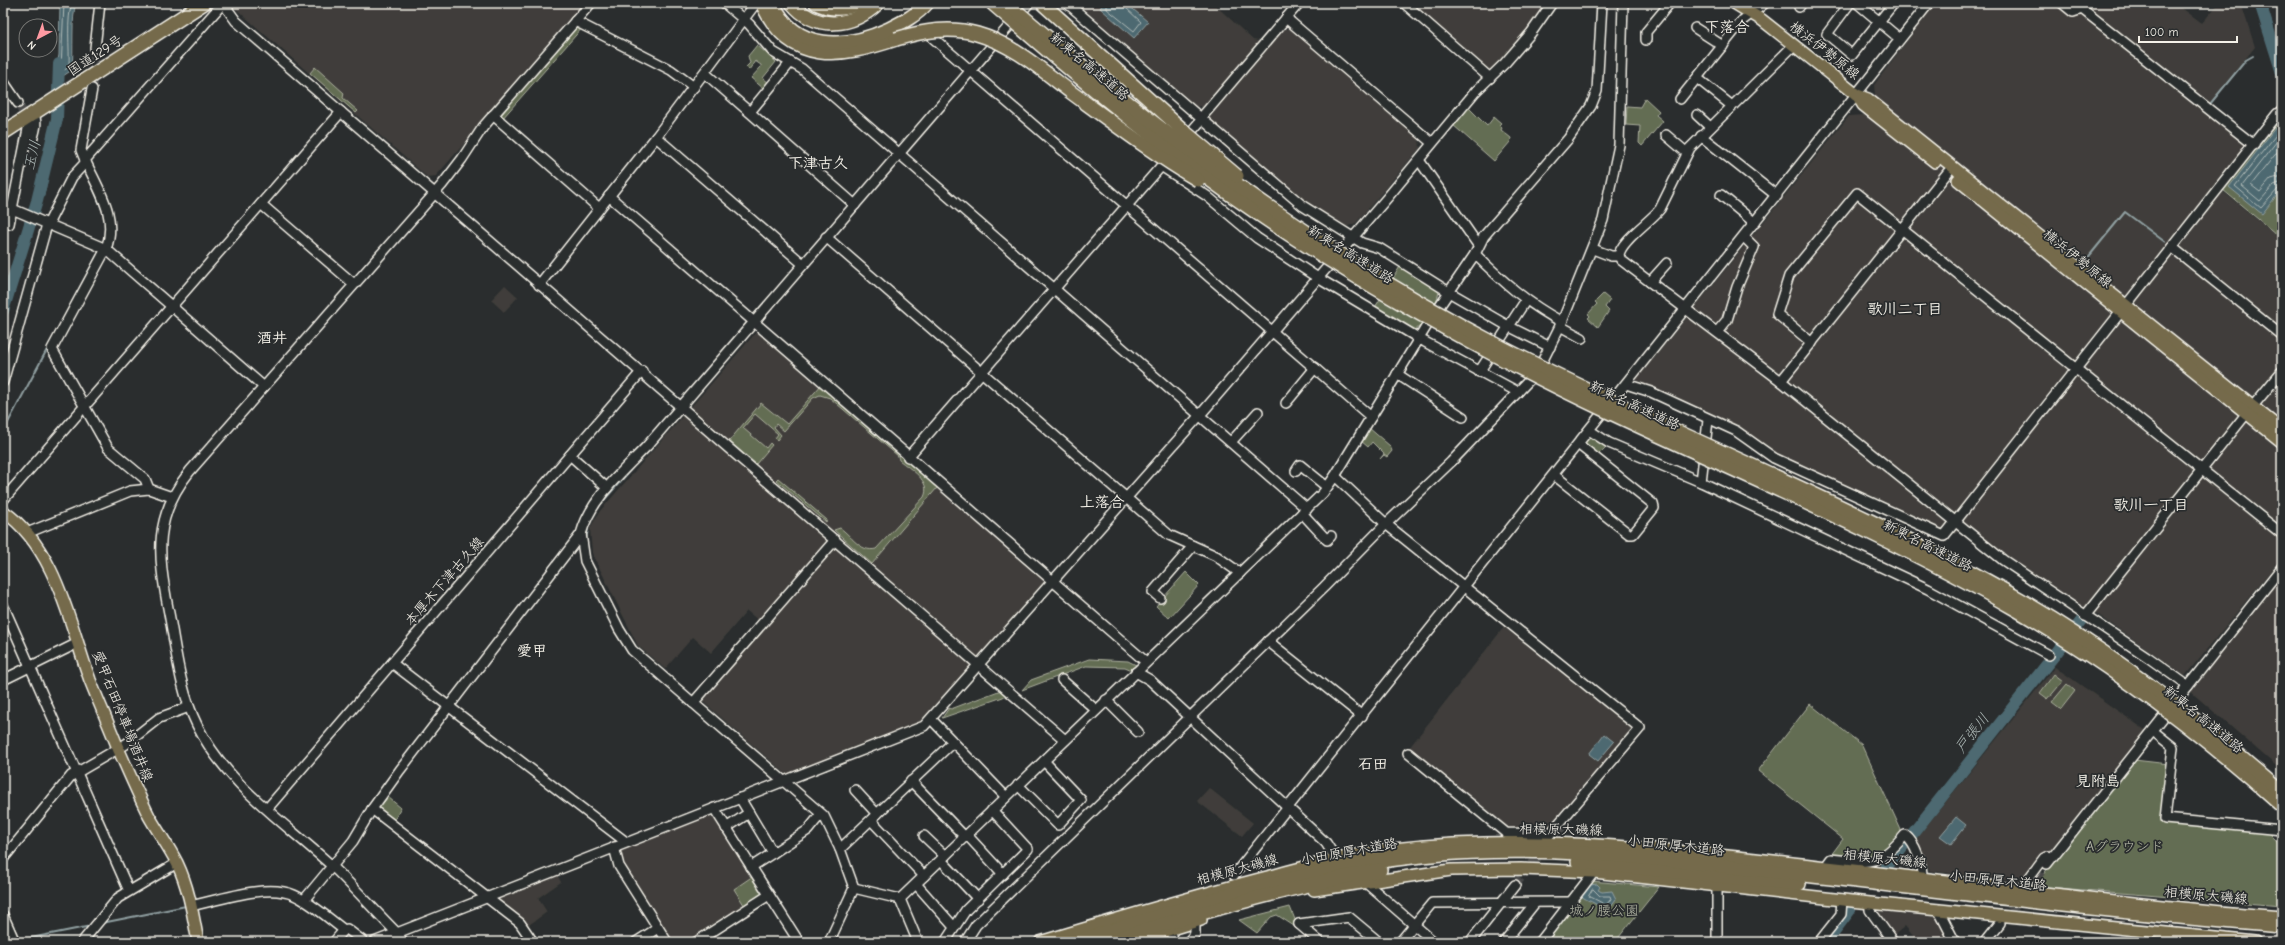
<svg xmlns="http://www.w3.org/2000/svg" width="2285" height="945" viewBox="0 0 2285 945" font-family="'Comic Neue','Klee One',sans-serif">
<style>
.built{fill:#3f3e3a}
.green{fill:#636d53;stroke:#acaf9e}
.water{fill:#4d6971;stroke:#909fa1}
.lines{fill:none;stroke-linecap:round;stroke-linejoin:round}
.shore{stroke:#b1bbb8;stroke-width:1}
.stream{stroke:#909fa1;stroke-width:2}
.river{stroke:#4d6971;stroke-width:12}
.minor-tunnel{stroke:#484a4a;stroke-width:9;stroke-dasharray:9 4.5;stroke-linecap:butt}
.minor-casing{stroke:#f4f1e8;stroke-width:12}
.major-casing{stroke:#f4f1e8;stroke-width:14}
.highway-casing{stroke:#f4f1e8;stroke-width:16}
.minor{stroke:#2a2d2e;stroke-width:9}
.major{stroke:#746b4b;stroke-width:11}
.highway{stroke:#746b4b;stroke-width:13}
.highway-bridge-casing{stroke:#f4f1e8;stroke-width:16;stroke-linecap:butt}
.highway-bridge{stroke:#746b4b;stroke-width:13}
.labels{text-anchor:middle;stroke-width:3.5;stroke-linejoin:round;paint-order:stroke}
.street-label{font-size:14px;fill:#f4f1e8;stroke:#2a2d2e}
.park-label{font-size:14px;fill:#b3b6a5;stroke:#2a2d2e}
.neighbourhood-label{font-size:15px;font-weight:bold;fill:#f4f1e8;stroke:#2a2d2e}
.water-label{font-size:15px;font-style:italic;fill:#a9b4b2;stroke:#2a2d2e}
</style>
<rect width="100%" height="100%" fill="#2a2d2e"/>
<filter id="ink" filterUnits="userSpaceOnUse"><feTurbulence type="fractalNoise" baseFrequency=".025" numOctaves="2"/><feDisplacementMap in="SourceGraphic" scale="8" xChannelSelector="R" yChannelSelector="G"/><feConvolveMatrix kernelMatrix="1 2 1 2 8 2 1 2 1" color-interpolation-filters="sRGB"/></filter>
<g filter="url(#ink)">
<g class="built">
<path d="M229 3H587L436 176 427 177Z"/>
<path d="M1075 3H1213L1253 40 1271 43 1284 29H1293L1419 139 1420 148 1356 223 1346 227 1301 199 1210 120V115L1200 106 1195 107Z"/>
<path d="M1408 3H1547L1531 28 1495 70 1483 69Z"/>
<path d="M1935 3H2175L2202 23 2219 3H2241L2255 47 2204 110 2250 146 2221 190 2282 240V557L2185 676 2097 614 2029 576 1969 528 1947 537 1781 463 1736 424 1734 426 1636 380 1849 116 1863 115 1875 94 1874 85Z"/>
<path d="M505 285 518 297 504 312 491 300Z"/>
<path d="M759 329 1048 580 922 723 788 776 701 700 765 626 747 611 711 653 693 637 665 669 638 646 592 553 590 528 600 511Z"/>
<path d="M2282 574V771L2191 692Z"/>
<path d="M1504 627 1635 727 1550 831 1511 830 1409 748Z"/>
<path d="M2055 667 2148 732 2055 848 2044 852 2020 881 1930 871 1915 840Z"/>
<path d="M1209 788 1253 823 1242 836 1197 801Z"/>
<path d="M711 814 716 816 766 893 693 942H639L660 929 617 854 620 850Z"/>
<path d="M557 875 561 882 538 898 547 912 526 927 494 898Z"/>
<path d="M1882 910 1935 915 1947 937 1939 942H1918L1905 926 1892 937 1876 915Z"/>
</g>
<g class="green">
<path d="M577 23 583 27 502 119 498 114Z"/>
<path d="M757 45 776 62 763 78 769 83 764 89 751 78 761 67V65L755 61 749 70 746 67 750 63 748 56Z"/>
<path d="M315 67 344 93 343 98 358 111 356 113 310 73Z"/>
<path d="M1645 98 1659 111 1656 115 1663 121 1642 146 1639 143 1640 126 1626 125 1627 106 1640 107Z"/>
<path d="M1468 107 1487 126 1494 117 1501 123 1499 125 1502 128 1501 130 1511 138 1510 142 1494 161 1453 125Z"/>
<path d="M2282 120V239L2223 190 2275 126Z"/>
<path d="M1401 265 1439 289C1439 302 1424 326 1412 332L1374 309Z"/>
<path d="M1603 294 1610 300 1605 307 1609 311 1598 327 1588 318 1590 316 1588 314 1597 304 1595 302Z"/>
<path d="M822 384 937 488 872 564 834 530 840 528C851 535 860 553 876 549L924 497C932 481 910 469 899 460L898 456 830 398 820 395 813 398 784 431 776 424 774 427 781 435 777 440 775 438 778 434 755 414 743 428 766 448 770 443 772 445 756 464 729 441 761 403 787 424Z"/>
<path d="M1369 428 1390 446 1392 451 1387 457 1384 455 1380 459 1384 454 1372 442 1368 447 1361 441Z"/>
<path d="M1589 436 1606 447 1597 456 1583 443Z"/>
<path d="M778 478 827 520 826 522 776 480Z"/>
<path d="M1186 572 1199 585 1169 618 1156 606Z"/>
<path d="M1089 659 1128 661 1136 665 1132 670 1125 667 1086 666 1022 690 1031 680Z"/>
<path d="M2054 674 2063 681 2048 699 2040 693Z"/>
<path d="M2067 684 2075 691 2061 709 2052 702Z"/>
<path d="M1001 690 1006 695 1003 697 942 718 949 708 951 709Z"/>
<path d="M1810 704 1862 745 1901 830C1900 836 1896 839 1893 843 1876 862 1854 857 1831 855L1843 839 1758 771Z"/>
<path d="M2134 760 2169 764 2163 820 2268 833 2282 847V906L2034 886Z"/>
<path d="M388 797 401 808 393 822 377 809 381 802 383 803Z"/>
<path d="M753 876 765 893 746 908 734 889Z"/>
<path d="M1591 881 1659 887 1615 942H1544Z"/>
<path d="M1290 907 1298 927 1297 928 1277 915 1271 917 1257 933 1239 920Z"/>
</g>
<g class="water">
<path d="M60 3H76C71 18 74 51 72 70L54 82 59 55Z"/>
<path d="M1104 3H1126L1148 22 1134 38 1100 8Z"/>
<path d="M2276 127 2282 135V189L2262 214 2229 187Z"/>
<path d="M1604 734 1614 742 1598 761 1589 754Z"/>
<path d="M1956 817 1966 825 1951 844 1940 836Z"/>
<path d="M1597 884 1600 887 1598 890 1602 892 1612 891 1616 899 1608 910H1603C1594 901 1589 902 1581 896L1590 885Z"/>
</g>
<g class="lines">
<g class="shore">
<path d="M64 3 61 69 63 71 69 67C70 48 66 19 72 3"/>
<path d="M1107 3V9L1134 31 1141 22 1125 7 1124 3"/>
<path d="M2282 135H2276L2235 186 2261 208 2278 189 2282 187"/>
<path d="M2282 140 2277 141 2242 186 2260 201 2274 185 2282 182"/>
<path d="M2282 146 2251 185 2260 192 2271 179 2282 176"/>
<path d="M1593 889 1600 896H1610L1611 899 1606 905 1589 896Z"/>
</g>
<g class="stream">
<path d="M2210 104 2246 60 2253 56"/>
<path d="M87 174 102 209"/>
<path d="M2086 260 2125 212 2165 242"/>
<path d="M3 432 99 252"/>
<path d="M598 507 633 467"/>
<path d="M586 540 589 523"/>
<path d="M588 557 600 582"/>
<path d="M102 923 186 906"/>
<path d="M21 940 91 926"/>
</g>
<g class="river">
<path d="M2260 3 2282 73"/>
<path d="M3 311 37 201 57 119 59 64"/>
<path d="M1887 866 2083 619"/>
<path d="M1826 942 1850 910"/>
</g>
<g class="minor-tunnel">
<path d="M92 89 95 48"/>
<path d="M18 103 29 123"/>
<path d="M1515 885 1563 826"/>
<path d="M2002 921 2047 864"/>
<path d="M1188 934 1198 921"/>
</g>
<g class="minor-casing">
<g id="minor">
<path d="M223 3 236 21 1065 740"/>
<path d="M724 3 749 24 773 52 802 69 1307 509"/>
<path d="M1067 3 1303 206 1362 243 1379 248 1449 292 1508 326 1550 347"/>
<path d="M1404 3 1490 78"/>
<path d="M1850 3 1827 34 1852 55 1894 3"/>
<path d="M1857 3 1900 39"/>
<path d="M2062 3 2073 12 2082 9 2254 145"/>
<path d="M1799 7 1802 3"/>
<path d="M1286 18 1432 143"/>
<path d="M575 21 671 70 694 87"/>
<path d="M1695 28 1723 46"/>
<path d="M933 38 1371 417"/>
<path d="M1646 40V32L1670 3"/>
<path d="M1794 45 1690 148 1660 209C1651 221 1619 242 1619 256L1621 260 1781 381 2003 560 2149 658 2188 686 2282 567"/>
<path d="M95 48 100 3"/>
<path d="M705 73 855 205"/>
<path d="M1697 78 1732 106"/>
<path d="M3 81 18 103"/>
<path d="M1680 99 1743 20 1765 3"/>
<path d="M750 112 790 63"/>
<path d="M493 115 599 208"/>
<path d="M1697 115 1710 127"/>
<path d="M1201 118 1299 3"/>
<path d="M1666 135 1687 153"/>
<path d="M1701 136 1777 196"/>
<path d="M656 137 803 264"/>
<path d="M1185 139 1202 119"/>
<path d="M31 144C34 133 39 123 33 113"/>
<path d="M85 160 81 150 92 89"/>
<path d="M1419 160 1478 245"/>
<path d="M1161 166 1207 196 1257 238 1318 278 1425 342 1518 392"/>
<path d="M1721 195 1755 223"/>
<path d="M609 196 1146 662"/>
<path d="M261 204 354 284"/>
<path d="M3 205 106 249 264 387"/>
<path d="M9 224 29 124"/>
<path d="M826 237 1169 535 1216 556 1240 573"/>
<path d="M2172 247 2282 336"/>
<path d="M1593 249 1611 256H1619"/>
<path d="M1475 254C1502 281 1528 304 1562 322"/>
<path d="M1650 282 1667 263"/>
<path d="M539 285 656 137 756 3"/>
<path d="M1560 326 1582 338"/>
<path d="M1717 332 1727 320 1737 287 1754 247 1744 237"/>
<path d="M1812 343 1777 314 1789 276 1857 193 2282 534"/>
<path d="M1479 372 1526 300"/>
<path d="M1397 374 1463 417"/>
<path d="M1781 381 1948 172"/>
<path d="M3 382 46 228 72 177 86 162"/>
<path d="M1626 384 1651 392 1736 431 1774 458 1944 536 2277 114 2282 110"/>
<path d="M1286 403 1315 368"/>
<path d="M2253 406 2282 371"/>
<path d="M1589 430 1609 443 1701 482 1928 589 2049 655"/>
<path d="M1231 442 1258 412"/>
<path d="M570 455 607 488"/>
<path d="M908 457 1170 156"/>
<path d="M1296 471 1300 465 1327 487"/>
<path d="M1554 475 1629 534H1633L1654 508 1653 504 1578 444"/>
<path d="M1335 476 1386 524 1640 728 1550 834"/>
<path d="M1701 482 1708 420"/>
<path d="M149 489 145 479 108 448 52 349 106 249C118 216 99 191 85 160L223 3"/>
<path d="M3 500 341 112"/>
<path d="M1302 513 1327 540 1331 536"/>
<path d="M27 533 130 491 149 489 172 497"/>
<path d="M581 534 585 561 619 629 632 650 824 816 840 849 854 888 829 942"/>
<path d="M1160 598 1153 592 1193 546"/>
<path d="M3 605 129 891"/>
<path d="M2085 616 2247 413"/>
<path d="M1268 641 1362 716"/>
<path d="M392 663 626 842"/>
<path d="M1136 672 1150 680 1326 843 1336 859"/>
<path d="M3 680 78 643"/>
<path d="M1062 680 1096 710"/>
<path d="M1106 700 1138 732"/>
<path d="M693 703 835 540"/>
<path d="M932 720 1006 797"/>
<path d="M2153 731 2173 747 2165 819 2282 830"/>
<path d="M1408 753 1506 833 1550 834"/>
<path d="M911 781 965 837"/>
<path d="M1018 785 1058 825 1081 800 1044 761"/>
<path d="M855 790 877 814"/>
<path d="M740 798 773 853 751 867"/>
<path d="M714 808 799 942"/>
<path d="M267 809 642 371"/>
<path d="M372 809 520 923 533 942"/>
<path d="M871 820 924 876"/>
<path d="M726 828 749 813"/>
<path d="M967 835 1003 874"/>
<path d="M924 836 945 856"/>
<path d="M614 847 619 866 667 942"/>
<path d="M840 849 953 742"/>
<path d="M773 853 808 830 821 814"/>
<path d="M3 859 71 776 126 744 159 718 189 707"/>
<path d="M941 860 978 899"/>
<path d="M2047 864 2188 686"/>
<path d="M1826 866 1831 859C1870 863 1878 867 1905 835 1916 844 1922 863 1922 877"/>
<path d="M1234 875 1929 3"/>
<path d="M1365 882 1434 942"/>
<path d="M916 884 954 927"/>
<path d="M1717 884V942"/>
<path d="M854 888 900 899"/>
<path d="M2021 889 2044 858 2048 856"/>
<path d="M900 899 1323 493 1335 476 1434 314 1475 254 1484 236 1568 139 1591 106 1597 91 1602 3"/>
<path d="M900 899 918 942"/>
<path d="M304 900 353 841 372 809 400 770 581 534C591 498 622 472 647 446L1029 3"/>
<path d="M1870 903V910L1893 942"/>
<path d="M191 906C219 900 267 883 294 895 312 903 328 918 344 930L347 929 364 942"/>
<path d="M1938 909 1955 942"/>
<path d="M3 915 15 942"/>
<path d="M1299 924 1349 917 1379 942"/>
<path d="M1299 924 1320 942"/>
<path d="M1171 929 1173 942"/>
<path d="M82 942 118 898 177 863"/>
<path d="M334 942 344 930"/>
<path d="M374 942 924 726 1200 415 1387 198 1475 92 1505 63 1531 33 1552 3"/>
<path d="M403 942 397 933C375 911 354 887 332 866 284 822 226 784 197 725 179 689 176 647 168 608 158 554 153 517 190 471L442 185 462 159 483 127 591 3"/>
<path d="M636 942 658 928"/>
<path d="M696 942 769 895"/>
<path d="M945 942 966 910 1028 849 992 810"/>
<path d="M965 942 976 925 1324 587 1386 524 1451 462 1537 372 1562 322 1603 220 1619 145 1623 3"/>
<path d="M1188 942 1195 934V921"/>
<path d="M1400 942 1432 903 1571 902"/>
<path d="M1470 942 1515 885"/>
<path d="M1504 942 1535 903"/>
<path d="M1540 942 1594 872"/>
<path d="M1819 942 1841 914 1842 899"/>
<path d="M1985 942 2000 923"/>
</g>
</g>
<g class="major-casing">
<g id="major">
<path d="M1734 3 1762 20 1857 95 1868 99 2282 430"/>
<path d="M1857 95 1863 105 1935 162"/>
<path d="M1958 180 2282 442"/>
<path d="M3 511C56 547 70 625 90 680 99 703 109 725 118 748 128 771 138 794 149 816 158 832 169 847 177 863 189 888 193 915 198 942"/>
<path d="M1314 890 1451 870 1521 869 1594 872 1870 903 2255 942"/>
<path d="M1040 942C1116 919 1193 896 1271 876 1312 865 1352 854 1394 849 1527 834 1660 848 1792 863 1955 881 2118 904 2282 917"/>
<path d="M1129 942 1201 920"/>
</g>
</g>
<g class="highway-casing">
<g id="highway">
<path d="M762 3C790 67 842 57 896 39"/>
<path d="M773 3C795 53 847 49 889 29 903 22 917 15 927 3"/>
<path d="M792 3C816 32 853 27 878 3"/>
<path d="M816 3C830 10 844 10 859 3"/>
<path d="M3 133 204 3"/>
<path d="M1578 862 1799 884"/>
<path d="M1075 942C1192 905 1309 866 1432 855 1544 844 1657 859 1769 871 1939 890 2111 913 2282 926"/>
<path d="M1106 942C1197 913 1287 887 1380 870"/>
</g>
</g>
<use href="#minor" class="minor"/>
<use href="#major" class="major"/>
<use href="#highway" class="highway"/>
<g class="highway-bridge-casing">
<g id="highway-bridge">
<path d="M992 3C1069 70 1148 136 1231 195 1315 254 1403 306 1493 354 1665 446 1849 512 2017 610 2113 666 2200 732 2282 806"/>
<path d="M1007 3C1160 135 1323 255 1503 348 1674 436 1854 504 2021 600 2115 655 2201 721 2282 793"/>
<path d="M1042 3 1185 132 1237 176"/>
<path d="M896 39C923 31 950 26 977 34 1013 44 1043 71 1072 93 1113 123 1154 154 1198 180"/>
</g>
</g>
<use href="#highway-bridge" class="highway-bridge"/>
</g>
</g>
<g class="labels">
<g class="street-label">
<text transform="translate(1825 50) rotate(38)" y="5">横浜伊勢原線</text>
<text transform="translate(95 55) rotate(-33)" y="5">国道129号</text>
<text transform="translate(1090 66) rotate(40)" y="5">新東名高速道路</text>
<text transform="translate(1351 254) rotate(32)" y="5">新東名高速道路</text>
<text transform="translate(2078 258) rotate(39)" y="5">横浜伊勢原線</text>
<text transform="translate(1635 405) rotate(25)" y="5">新東名高速道路</text>
<text transform="translate(1928 545) rotate(27)" y="5">新東名高速道路</text>
<text transform="translate(444 581) rotate(-49)" y="5">本厚木下津古久線</text>
<text transform="translate(123 716) rotate(68)" y="5">愛甲石田停車場酒井線</text>
<text transform="translate(2204 719) rotate(39)" y="5">新東名高速道路</text>
<text transform="translate(1561 829) rotate(1)" y="5">相模原大磯線</text>
<text transform="translate(1676 845) rotate(6)" y="5">小田原厚木道路</text>
<text transform="translate(1349 851) rotate(-10)" y="5">小田原厚木道路</text>
<text transform="translate(1885 858) rotate(6)" y="5">相模原大磯線</text>
<text transform="translate(1237 869) rotate(-15)" y="5">相模原大磯線</text>
<text transform="translate(1998 880) rotate(6)" y="5">小田原厚木道路</text>
<text transform="translate(2206 895) rotate(5)" y="5">相模原大磯線</text>
</g>
<g class="park-label">
<text x="2125" y="851">Aグラウンド</text>
<text x="1604" y="915">城ノ腰公園</text>
</g>
<g class="neighbourhood-label">
<text x="1727" y="32">下落合</text>
<text x="818" y="168">下津古久</text>
<text x="1905" y="314">歌川二丁目</text>
<text x="272" y="343">酒井</text>
<text x="1102" y="507">上落合</text>
<text x="2151" y="510">歌川一丁目</text>
<text x="532" y="656">愛甲</text>
<text x="1373" y="769">石田</text>
<text x="2098" y="786">見附島</text>
</g>
<g class="water-label">
<text transform="translate(32 155) rotate(-76)" y="5">玉川</text>
<text transform="translate(1972 733) rotate(-52)" y="5">戸張川</text>
</g>
</g>
<rect width="2285" height="945" fill="none" stroke="#2a2d2e" stroke-width="16"/>
<rect x="8" y="8" width="2269" height="929" fill="none" stroke="#f4f1e8" stroke-width="1.5" filter="url(#ink)"/>
<g transform="translate(38 38) rotate(221)"><circle r="19" fill="#2a2d2e" stroke="#7b7b78"/>
<path d="M0-3L7 15L0 10L-7 15Z" fill="#ff9aa2"/>
<text y="-6" font-size="11" font-weight="bold" text-anchor="middle" fill="#f4f1e8">N</text>
</g>
<path d="M2139 36v6h98v-6" fill="none" stroke="#f4f1e8" stroke-width="2"/>
<text x="2145" y="36" font-size="12" fill="#f4f1e8" stroke="#2a2d2e" stroke-width="3" paint-order="stroke">100 m</text>
</svg>
